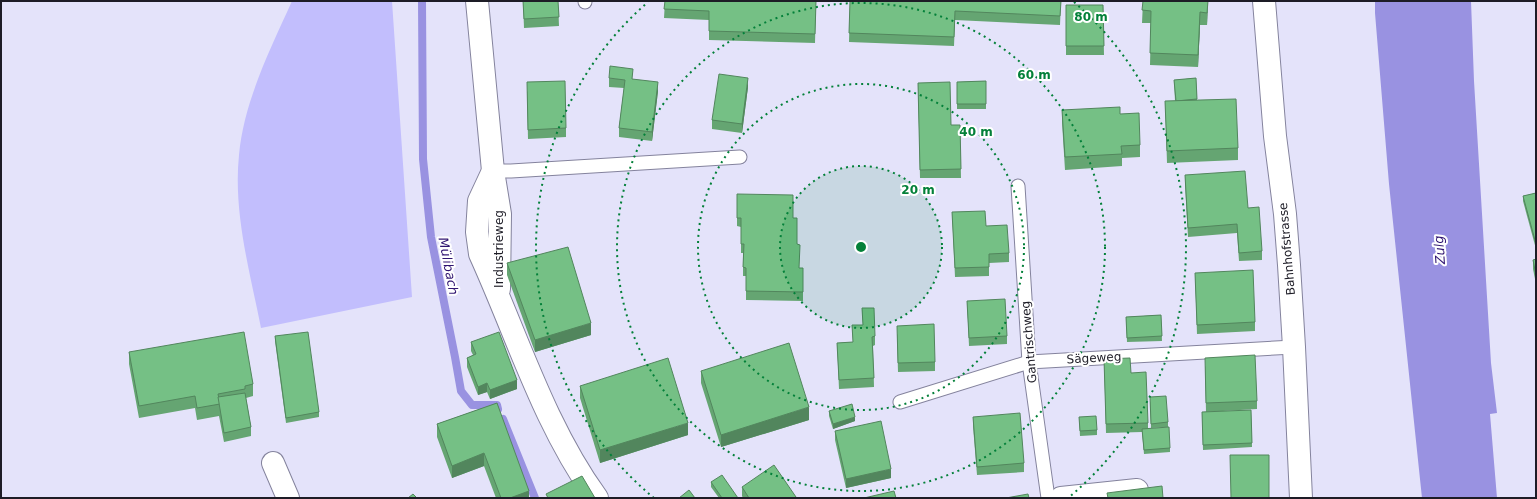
<svg xmlns="http://www.w3.org/2000/svg" width="1537" height="499" viewBox="0 0 1537 499" font-family="'DejaVu Sans',sans-serif">
<style>
.green{fill:#c2befd}
.water{fill:#9992e1}
.lines{fill:none;stroke-linecap:round;stroke-linejoin:round}
.stream{stroke:#9992e1;stroke-width:8}
.service-casing{stroke:#84839d;stroke-width:15}
.minor-casing{stroke:#84839d;stroke-width:24}
.service{stroke:#fff;stroke-width:13}
.minor{stroke:#fff;stroke-width:22}
.wall{fill:#65a572}
.shaded-wall{fill:#52865d}
.building{fill:#75c085;stroke:#52865d}
.ring{fill:none;stroke:#038039;stroke-width:2;stroke-dasharray:2 4}
.labels{text-anchor:middle;stroke-width:4;stroke-linejoin:round;paint-order:stroke}
.street-label{font-size:12px;fill:#1d1c26;stroke:#fff}
.water-label{font-size:13px;font-style:italic;fill:#2f1470;stroke:#fff}
.centre{fill:#038039;stroke:#fff;stroke-width:2}
.ring-label{font-size:12px;text-anchor:middle;font-weight:bold;fill:#038039;stroke:#fff;stroke-width:4;stroke-linejoin:round;paint-order:stroke}
</style>
<rect width="100%" height="100%" fill="#e4e3fa"/>
<path class="green" d="M292 1H392L412 297 261 328C250 272 233 213 239 155 244 101 270 50 292 1Z"/>
<path class="water" d="M1375 1H1471L1474 81 1491 363 1497 413 1490 414 1497 498H1422L1389 184 1375 13Z"/>
<g class="lines">
<g class="stream">
<path d="M422 1 423 159 431 237 455 357 461 391 472 405H497L498 409"/>
<path d="M503 419 535 498"/>
</g>
<g class="service-casing">
<g id="service">
<path d="M585 1V2"/>
<path d="M493 171H511L740 157"/>
<path d="M1018 186 1029 362 1048 498"/>
<path d="M900 402 1029 362 1294 347"/>
</g>
</g>
<g class="minor-casing">
<g id="minor">
<path d="M477 1 493 171 500 214 499 289"/>
<path d="M1264 1 1275 136 1285 214 1289 265 1294 347 1301 498"/>
<path d="M493 171 479 201 477 232 480 254C517 335 544 425 597 498"/>
<path d="M273 463 288 498"/>
<path d="M1061 498 1137 490"/>
</g>
</g>
<use href="#service" class="service"/>
<use href="#minor" class="minor"/>
</g>
<g class="wall">
<path d="M523 1H558L559 26 524 28Z"/>
<path d="M665 1H816L815 43 709 40V20L664 18Z"/>
<path d="M850 1H1061L1060 25 955 20 954 46 849 42Z"/>
<path d="M1143 1H1208L1207 25H1200L1198 67 1150 65 1151 23H1142Z"/>
<path d="M1066 5H1103L1104 55H1066Z"/>
<path d="M609 78 633 80 658 91 652 141 619 137V128L624 88 609 87Z"/>
<path d="M1196 78 1197 100 1238 148V160L1167 163 1165 101H1175L1174 80Z"/>
<path d="M986 81V109H957V82Z"/>
<path d="M918 83 951 125H960L961 178H920Z"/>
<path d="M748 87 742 133 712 129V120Z"/>
<path d="M527 91 566 128V137L528 139Z"/>
<path d="M1062 110 1120 114 1140 145V157L1122 158V166L1065 170 1062 122Z"/>
<path d="M1185 175 1248 208 1262 251V260L1239 261 1237 233 1188 237 1185 184Z"/>
<path d="M1536 193V249L1523 201V196Z"/>
<path d="M737 194 793 218 797 244 799 268H803V301L746 300V276H743V253H741V227L737 226Z"/>
<path d="M952 212 986 226 1009 253V262L989 263V276L955 277Z"/>
<path d="M1536 259V284L1533 269V260Z"/>
<path d="M507 263 591 335 535 352 507 275Z"/>
<path d="M1195 273 1255 322V331L1197 334Z"/>
<path d="M967 301 1007 336V344L969 346Z"/>
<path d="M862 308 875 336V345L873 346 874 387 839 389 837 343 853 342 852 325H863Z"/>
<path d="M1161 315 1162 341 1127 342 1126 317Z"/>
<path d="M897 334 935 362V371L898 372Z"/>
<path d="M275 336 319 412V417L286 423 275 341Z"/>
<path d="M471 342 517 389 490 399 487 392 478 395 467 367V358L473 355 471 351Z"/>
<path d="M129 352 253 384V396L246 398 251 427V436L224 442 219 416 197 420 195 408 139 418 129 364Z"/>
<path d="M1104 359 1131 373 1148 423V429L1170 448V452L1144 454 1142 432 1106 433Z"/>
<path d="M1205 366 1257 401V409L1206 412Z"/>
<path d="M701 371 809 420 721 447 701 383Z"/>
<path d="M580 386 688 435 600 463 580 398Z"/>
<path d="M1150 401 1168 422V427L1151 428Z"/>
<path d="M497 403 529 498H496L484 466 452 478 437 437V424Z"/>
<path d="M1251 410 1252 447 1203 450 1202 412Z"/>
<path d="M829 411 855 421 833 429 829 416Z"/>
<path d="M973 417 1024 463V472L977 475 973 426Z"/>
<path d="M1079 417 1097 430V435L1080 436Z"/>
<path d="M835 431 891 478 846 488 835 440Z"/>
<path d="M711 482 738 498H719L711 487Z"/>
<path d="M742 487 796 498H743L742 496Z"/>
</g>
<g class="shaded-wall">
<path d="M1208 1 1207 25V13Z"/>
<path d="M1200 12V25L1198 67V55Z"/>
<path d="M748 78V87L742 133V124Z"/>
<path d="M658 82V91L652 141V132Z"/>
<path d="M591 323V335L535 352V340Z"/>
<path d="M517 380V389L490 399V390Z"/>
<path d="M487 383V392L478 395V387Z"/>
<path d="M809 407V420L721 447V435Z"/>
<path d="M855 417V421L833 429V424Z"/>
<path d="M688 423V435L600 463V450Z"/>
<path d="M484 453V466L452 478V466Z"/>
<path d="M891 469V478L846 488V479Z"/>
<path d="M529 491V498H510Z"/>
</g>
<g class="building">
<path d="M523 1H558L559 17 524 19Z"/>
<path d="M665 1H816L815 34 709 31V11L664 9Z"/>
<path d="M850 1H1061L1060 16 955 11 954 37 849 33Z"/>
<path d="M1143 1H1208L1207 13 1200 12 1198 55 1150 53 1151 11 1142 10Z"/>
<path d="M1066 5H1103L1104 46H1066Z"/>
<path d="M610 66 633 69 632 79 658 82 652 132 619 128 625 80 609 78Z"/>
<path d="M719 74 748 78 742 124 712 120Z"/>
<path d="M1196 78 1197 99 1176 101 1174 80Z"/>
<path d="M565 81 566 128 528 130 527 82Z"/>
<path d="M986 81V104H957V82Z"/>
<path d="M950 82 951 125H960L961 169 920 170 918 83Z"/>
<path d="M1236 99 1238 148 1167 151 1165 101Z"/>
<path d="M1120 107V114L1139 113 1140 145 1121 146 1122 154 1065 157 1062 110Z"/>
<path d="M1245 171 1248 208 1259 207 1262 251 1239 253 1237 224 1188 228 1185 175Z"/>
<path d="M1536 193V244L1523 196Z"/>
<path d="M737 194 793 195V218H797V244L800 245 799 268H803V292L746 291V268L743 267 744 244H741V218H737Z"/>
<path d="M985 211 986 226 1007 225 1009 253 989 254V267L955 268 952 212Z"/>
<path d="M568 247 591 323 535 340 507 263Z"/>
<path d="M1536 259V275L1533 260Z"/>
<path d="M1253 270 1255 322 1197 325 1195 273Z"/>
<path d="M1005 299 1007 336 969 338 967 301Z"/>
<path d="M862 308H874L875 336 872 337 874 378 839 380 837 343 853 342 852 325H863Z"/>
<path d="M1161 315 1162 336 1127 338 1126 317Z"/>
<path d="M934 324 935 362 898 363 897 326Z"/>
<path d="M244 332 253 384 245 386V389L218 394 220 404 197 408 195 396 139 406 129 352Z"/>
<path d="M308 332 319 412 286 418 275 336Z"/>
<path d="M499 332 517 380 490 390 487 383 478 387 467 358 476 354 471 342Z"/>
<path d="M789 343 809 407 721 435 701 371Z"/>
<path d="M1255 355 1257 401 1206 403 1205 358Z"/>
<path d="M668 358 688 423 600 450 580 386Z"/>
<path d="M1130 358 1131 373 1146 372 1148 423 1106 424 1104 359Z"/>
<path d="M245 393 251 427 224 433 218 397Z"/>
<path d="M1166 396 1168 422 1151 424 1150 397Z"/>
<path d="M497 403 529 491 510 498H501L484 453 452 466 437 424Z"/>
<path d="M852 404 855 417 833 424 829 411Z"/>
<path d="M1251 410 1252 443 1203 445 1202 412Z"/>
<path d="M1020 413 1024 463 977 467 973 417Z"/>
<path d="M1096 416 1097 430 1080 431 1079 417Z"/>
<path d="M881 421 891 469 846 479 835 431Z"/>
<path d="M1169 427 1170 448 1144 450 1142 429Z"/>
<path d="M1230 455H1269V498H1231Z"/>
<path d="M774 465 796 497 794 498H749L742 487Z"/>
<path d="M722 475 738 498H722L711 482Z"/>
<path d="M582 476 595 498H548L546 494Z"/>
<path d="M1162 486 1163 498H1108L1107 493Z"/>
<path d="M689 490 695 498H679Z"/>
<path d="M894 491 896 498H864Z"/>
<path d="M413 494 417 498H408Z"/>
<path d="M1028 494 1029 498H1006Z"/>
</g>
<circle cx="861" cy="247" r="81" fill="#038039" fill-opacity=".12"/>
<g class="ring">
<circle cx="861" cy="247" r="81"/>
<circle cx="861" cy="247" r="163"/>
<circle cx="861" cy="247" r="244"/>
<path d="M654 498A325 325 0 0 1 648 2M1074 2A325 325 0 0 1 1068 498"/>
</g>
<g class="labels">
<g class="street-label">
<text transform="translate(499 249) rotate(-90)" y="4">Industrieweg</text>
<text transform="translate(1287 249) rotate(-95)" y="4">Bahnhofstrasse</text>
<text transform="translate(1029 342) rotate(-95)" y="4">Gantrischweg</text>
<text transform="translate(1094 358) rotate(-3)" y="4">Sägeweg</text>
</g>
<g class="water-label">
<text transform="translate(1439 250) rotate(-94)" y="5">Zulg</text>
<text transform="translate(449 266) rotate(79)" y="5">Mülibach</text>
</g>
</g>
<circle cx="861" cy="247" r="6" class="centre"/>
<g class="ring-label">
<text x="1091" y="21">80 m</text>
<text x="1034" y="79">60 m</text>
<text x="976" y="136">40 m</text>
<text x="918" y="194">20 m</text>
</g>
<rect width="1537" height="499" fill="none" stroke="#1d1c26" stroke-width="4"/>
</svg>
